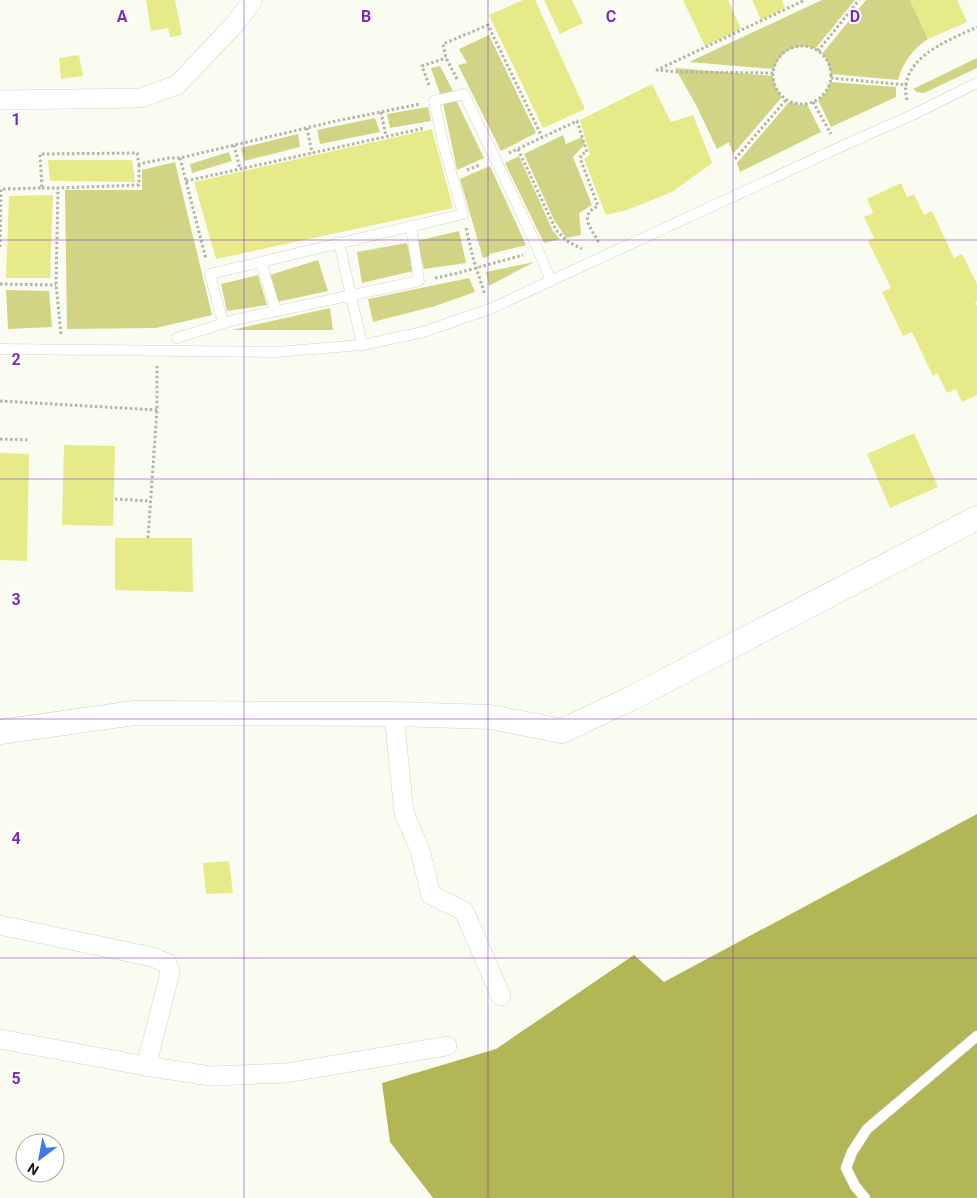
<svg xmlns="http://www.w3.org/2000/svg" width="977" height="1198" viewBox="0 0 977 1198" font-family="Roboto,sans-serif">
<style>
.green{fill:#d0d484}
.water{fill:#b3b654}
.building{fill:#e6ea88}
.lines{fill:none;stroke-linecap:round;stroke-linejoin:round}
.service-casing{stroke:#d2d3c9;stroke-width:11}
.minor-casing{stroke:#d2d3c9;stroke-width:20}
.tertiary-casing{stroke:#d2d3c9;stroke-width:25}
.path{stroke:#b3b4ab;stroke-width:3;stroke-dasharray:2.5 2.5;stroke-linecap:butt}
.service{stroke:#fff;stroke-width:10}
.minor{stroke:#fff;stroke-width:19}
.tertiary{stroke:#fff;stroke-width:24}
.grid{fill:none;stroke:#7b2cbf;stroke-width:1;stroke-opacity:0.55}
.grid-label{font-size:16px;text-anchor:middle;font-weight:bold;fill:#7b2cbf;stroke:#fff;stroke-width:4;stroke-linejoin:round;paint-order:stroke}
</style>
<rect width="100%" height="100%" fill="#fbfcf1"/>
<g class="green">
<path d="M822 0H855L815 49C797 42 780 51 774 69L689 62Z"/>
<path d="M866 0H910L928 39C912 49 903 63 898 80L831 74 827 60 822 54Z"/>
<path d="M489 35 536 133 501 151 458 65 467 63 459 49Z"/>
<path d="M977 58V68L924 93 917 92 913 89Z"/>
<path d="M440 66 453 91 440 94 431 68Z"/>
<path d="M675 68 773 76 776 88 782 97 733 154 729 142 717 149 696 105Z"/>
<path d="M830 82 896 87V97L831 127 818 100 825 94Z"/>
<path d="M456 100 484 158 457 170 443 103Z"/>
<path d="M789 102 800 105 807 104 821 132 740 172 737 163Z"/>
<path d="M428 107 431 121 390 128 387 114Z"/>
<path d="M375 118 380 132 320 144 317 130Z"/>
<path d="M298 134 300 147 244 161 241 148Z"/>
<path d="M563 135 566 144 582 137 585 144 573 157 592 205 579 213 581 235 566 238 554 220 524 154Z"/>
<path d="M229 152 232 161 192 173 190 164Z"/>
<path d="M519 156 553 231 560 239 544 243 505 163Z"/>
<path d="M175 162 212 315 156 328 67 329 65 190H142V170Z"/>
<path d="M490 166 526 245 489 254V256L483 258 460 179Z"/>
<path d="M459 231 466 263 424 269 417 241Z"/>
<path d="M407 243 413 271 362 283 357 252Z"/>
<path d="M318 260 328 291 277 302 270 275Z"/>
<path d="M534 262 489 286 486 272Z"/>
<path d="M258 275 267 305 227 311 221 284Z"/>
<path d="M469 278 475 292 435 306 373 322 368 299Z"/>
<path d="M6 290 49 291 52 327 8 329Z"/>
<path d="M330 308 333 330H232Z"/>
</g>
<path class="water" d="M977 814V1198H433L390 1142 382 1083 496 1049 634 955 664 982Z"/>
<g class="building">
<path d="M146 0H175L182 35 170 37 168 28 151 31Z"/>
<path d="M523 0H535L585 109 543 128 489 15Z"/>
<path d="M544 0H572L583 23 560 34Z"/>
<path d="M683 0H728L741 29 705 46Z"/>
<path d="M752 0H782L785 8 761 20Z"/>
<path d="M910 0H957L967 22 928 39Z"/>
<path d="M79 55 83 76 61 79 59 58Z"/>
<path d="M652 84 671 122 693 115 712 163 672 192 627 210 606 215 584 159 590 155 580 120Z"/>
<path d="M432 129 453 208 216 259 194 182Z"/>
<path d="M48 160H132L135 182 50 181Z"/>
<path d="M901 183 907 197 914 194 924 215 932 211 954 258 962 254 977 284V301L975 302 977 306V395L962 402 956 389 947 393 937 373 933 376 912 332 903 336 882 292 891 288 868 241 874 238 864 217 873 213 867 199Z"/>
<path d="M53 195 50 278H6L9 196Z"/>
<path d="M914 433 938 487 890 508 867 454Z"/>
<path d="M64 445 115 446 113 526 62 525Z"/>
<path d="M0 453 29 454 27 561 0 560Z"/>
<path d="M115 538H192L193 592 115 590Z"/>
<path d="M229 861 233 893 206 894 203 863Z"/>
</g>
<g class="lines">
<g class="service-casing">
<g id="service">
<path d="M339 242 362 345"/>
<path d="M261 262 276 311"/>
<path d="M223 323 210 274 463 214 444 147 434 101 464 94 534 240 551 281"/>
<path d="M177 338 234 320 419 281 411 226"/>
<path d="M0 349 276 352 362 345 423 332 492 308 838 148 912 115 977 83"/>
<path d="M865 1198 855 1186 846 1168 852 1152 867 1129 977 1036"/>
</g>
</g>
<g class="minor-casing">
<g id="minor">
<path d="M0 100 141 98 177 85 235 24 253 0"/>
<path d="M394 714 404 813 420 850 431 895 464 911 501 996"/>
<path d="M0 925 152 957 167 963 170 973 146 1066"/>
<path d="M0 1039 146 1066 210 1076 286 1073 447 1046"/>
</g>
</g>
<g class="tertiary-casing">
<path id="tertiary" d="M0 732 134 713 394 714 490 717 562 731 632 698 977 518"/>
</g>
<g class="path">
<circle cx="802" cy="75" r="29"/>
<path d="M818 51 859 0"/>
<path d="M773 73 679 72 657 70 805 0"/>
<path d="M831 78 907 85"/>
<path d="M457 79 446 58 443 44 488 25 542 137"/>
<path d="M429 85 422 66 446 58"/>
<path d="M907 100C897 59 947 41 977 27"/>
<path d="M813 102 831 134"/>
<path d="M381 112 386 136"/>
<path d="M307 128 312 153"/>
<path d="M234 145 240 169"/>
<path d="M518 149 556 230 567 241 582 249"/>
<path d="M509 153 577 121 587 152 582 154 580 158 598 206C579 215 590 227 598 241L596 242"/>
<path d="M180 158 206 259"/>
<path d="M735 159 786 100"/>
<path d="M467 170 480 165"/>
<path d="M186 181 425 128"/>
<path d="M42 188H58"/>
<path d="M466 228 473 258 485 295"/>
<path d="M0 247 1 189 42 188 40 154 137 153 139 164 169 158H180L336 121 420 104"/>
<path d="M435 278 458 273 523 255"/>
<path d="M0 284 56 285"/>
<path d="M61 334 56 285 58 188 139 185V164"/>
<path d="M0 401 157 410"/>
<path d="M0 439 29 440"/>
<path d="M115 499 150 501"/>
<path d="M148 538 157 410V366"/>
</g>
<use href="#service" class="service"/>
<use href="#minor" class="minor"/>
<use href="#tertiary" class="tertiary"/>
</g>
<path class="grid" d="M244 0V1198M488 0V1198M733 0V1198M0 240H977M0 479H977M0 719H977M0 958H977"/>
<g class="grid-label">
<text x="122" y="22">A</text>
<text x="366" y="22">B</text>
<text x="611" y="22">C</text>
<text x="855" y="22">D</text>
<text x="16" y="125">1</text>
<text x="16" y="365">2</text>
<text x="16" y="605">3</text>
<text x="16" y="844">4</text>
<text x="16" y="1084">5</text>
</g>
<g transform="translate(40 1158) rotate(212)"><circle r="24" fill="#ffffff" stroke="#a2a2a1"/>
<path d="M0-4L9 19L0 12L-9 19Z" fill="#3b7ae9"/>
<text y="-8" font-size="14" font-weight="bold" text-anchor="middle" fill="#171714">N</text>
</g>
</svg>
